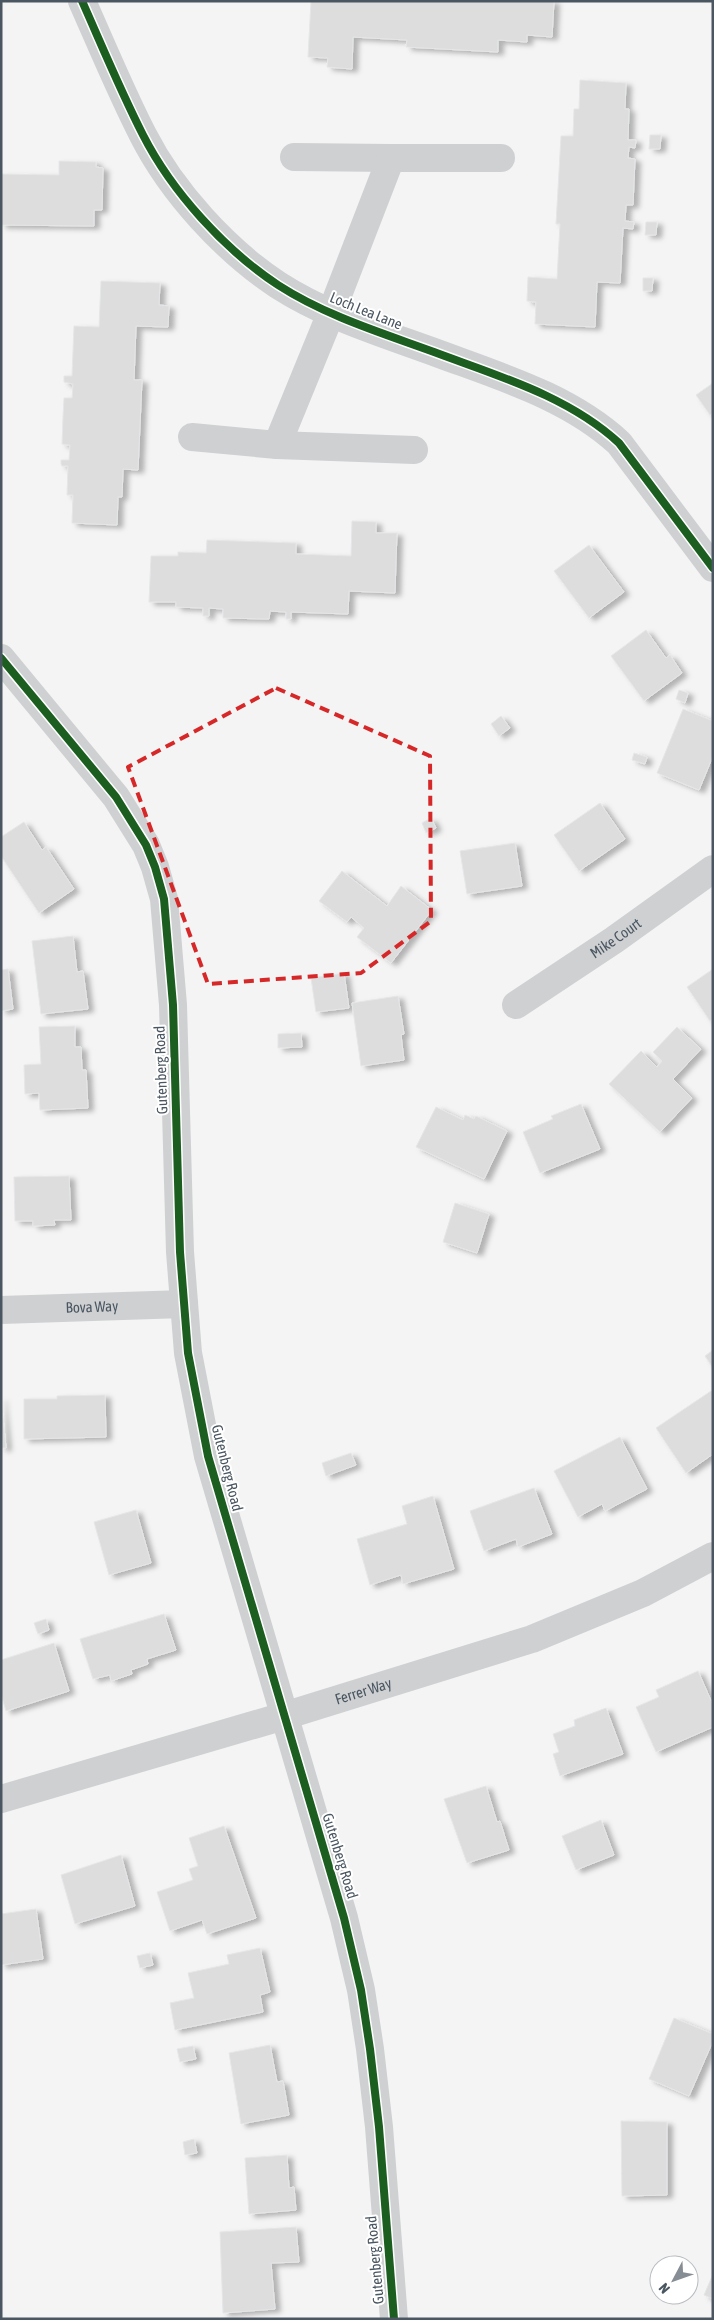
<svg xmlns="http://www.w3.org/2000/svg" width="714" height="2320" viewBox="0 0 714 2320" font-family="'Asap Condensed',sans-serif">
<style>
.building{fill:#ddddde;stroke:#e5e6e7;filter:url(#shadow)}
.lines{fill:none;stroke-linecap:round;stroke-linejoin:round}
.minor{stroke:#ced0d2;stroke-width:28}
.cycleway-casing{stroke:#fff;stroke-width:11}
.cycleway{stroke:#1b5e20;stroke-width:8}
.marked{fill:none;stroke:#d62828;stroke-width:4;stroke-dasharray:10 6;stroke-linejoin:round}
.labels{text-anchor:middle;stroke-width:4;stroke-linejoin:round;paint-order:stroke}
.street-label{font-size:15px;fill:#4a5661;stroke:#fff}
</style>
<defs>
<filter id="shadow"><feDropShadow dx="5.5" dy="3" stdDeviation="2.5" flood-color="#0004"/></filter>
</defs>
<rect width="100%" height="100%" fill="#f4f4f4"/>
<g class="building">
<path d="M311 1H554L552 37 527 35V42L498 40V52L406 47 407 40 353 37 352 69 327 67 328 58 308 57Z"/>
<path d="M580 80 626 83 625 109H629L628 140H636L635 148 629 147 628 158 635 159 633 205H626L625 221 634 222 633 229 623 228 620 283 597 282 595 327 535 324 536 302 527 301 528 277 557 279 560 224H556L561 136H573L574 109H579Z"/>
<path d="M650 135H661L660 149H649Z"/>
<path d="M59 161 96 162V167L103 168 102 210H94V226L1 225V174L59 175Z"/>
<path d="M646 222H657L656 235H645Z"/>
<path d="M643 278H653L652 291H643Z"/>
<path d="M101 281 160 283 159 305 169 306 168 327 136 326 134 380H142L138 470 123 469 122 497H118L117 525 72 523 73 495H67L68 466H62L61 464V460H69L70 445 62 444 63 417 64 398H72L73 384 64 382V376H72L74 326 99 327Z"/>
<path d="M713 383V413L710 415 696 395Z"/>
<path d="M352 521 376 522V533H397L396 560 395 593 349 591 348 614 291 612V619H286V612L270 611 269 619 223 618V609L209 608V616H203V608L176 607V602H149L151 556H178V552L206 553 207 540 296 543V554L351 556Z"/>
<path d="M589 545 624 592 589 618 554 571Z"/>
<path d="M646 630 666 658 670 655 682 673 644 701 611 656Z"/>
<path d="M679 690 688 693 685 703 676 699Z"/>
<path d="M683 709 713 721V756L699 790 657 773Z"/>
<path d="M501 716 510 728 499 736 491 724Z"/>
<path d="M634 753 647 757 645 764 632 760Z"/>
<path d="M600 803 625 839 579 871 554 835Z"/>
<path d="M431 818 436 828 426 833 422 823Z"/>
<path d="M24 822 42 850 46 847 74 889 39 913 1 856V837Z"/>
<path d="M515 843 522 886 467 894 460 851Z"/>
<path d="M342 871 387 906 401 886 432 910 391 963 357 937 364 928 351 917 347 922 319 901Z"/>
<path d="M73 936 77 972 83 971 88 1009 41 1014 32 941Z"/>
<path d="M8 969 13 1009 1 1011V970Z"/>
<path d="M713 969V1019L710 1021 687 987Z"/>
<path d="M344 973 349 1008 316 1012 311 978Z"/>
<path d="M398 996 404 1034 401 1035 404 1060 361 1066 352 1003Z"/>
<path d="M75 1026V1047H81L82 1070H86L88 1108 40 1110 39 1093 25 1094 24 1065 41 1064 39 1027Z"/>
<path d="M677 1027 701 1049 673 1079 692 1098 660 1132 609 1084 641 1051 657 1067 662 1061 653 1052Z"/>
<path d="M301 1033 302 1047 278 1048V1034Z"/>
<path d="M581 1104 600 1149 540 1173 523 1132 553 1119 551 1116Z"/>
<path d="M436 1107 463 1120 465 1115 474 1119 476 1116 507 1131 484 1179 416 1147Z"/>
<path d="M69 1176 71 1220H54L55 1225 33 1226V1221H15L14 1177Z"/>
<path d="M455 1203 489 1214 477 1253 443 1242Z"/>
<path d="M713 1350V1368L705 1356Z"/>
<path d="M711 1391 713 1394V1454L686 1473 656 1428Z"/>
<path d="M105 1395 106 1437 24 1439V1399H57V1396Z"/>
<path d="M1 1398 6 1448H1Z"/>
<path d="M620 1437 647 1489 605 1511 602 1504 578 1517 554 1471Z"/>
<path d="M351 1453 356 1465 326 1476 322 1463Z"/>
<path d="M534 1488 552 1534 518 1547 516 1539 484 1551 470 1511Z"/>
<path d="M433 1496 454 1569 403 1584 401 1575 370 1585 357 1539 407 1524 402 1506Z"/>
<path d="M136 1510 151 1563 109 1575 94 1522Z"/>
<path d="M164 1614 176 1650 147 1659 148 1664 131 1670 132 1674 111 1681 110 1675 93 1679 80 1639Z"/>
<path d="M46 1619 49 1630 38 1634 34 1623Z"/>
<path d="M54 1643 69 1691 6 1711 1 1694V1660Z"/>
<path d="M698 1671 713 1705V1727L656 1752 636 1707 659 1697 656 1690Z"/>
<path d="M606 1708 623 1754 560 1776 553 1754 559 1752 553 1734 575 1726 574 1720Z"/>
<path d="M486 1786 497 1822 500 1821 509 1850 467 1863 444 1799Z"/>
<path d="M601 1820 614 1855 576 1870 562 1836Z"/>
<path d="M224 1826 256 1918 207 1934 202 1920 170 1931 157 1892 193 1880 189 1869 198 1866 189 1838Z"/>
<path d="M121 1855 135 1906 75 1924 61 1875Z"/>
<path d="M36 1909 43 1959 1 1965V1914Z"/>
<path d="M260 1948 270 1992 260 1995 263 2012 175 2030 170 2003 194 1998 188 1973 229 1964 227 1955Z"/>
<path d="M150 1953 153 1965 140 1968 137 1956Z"/>
<path d="M674 2018 713 2034V2041L689 2096 649 2079Z"/>
<path d="M270 2045 277 2082 283 2081 289 2115 241 2124 229 2053Z"/>
<path d="M193 2046 196 2059 180 2062 177 2049Z"/>
<path d="M621 2121 667 2122V2195L622 2196Z"/>
<path d="M194 2139 197 2153 185 2155 183 2142Z"/>
<path d="M287 2155 289 2188 294 2187 296 2210 249 2214 245 2158Z"/>
<path d="M296 2227 299 2262 271 2263 275 2309 223 2313 220 2232Z"/>
<path d="M713 2274V2299L704 2295Z"/>
</g>
<g class="lines">
<g class="minor">
<path d="M82 1C102 46 121 92 143 135 172 192 225 250 278 285 326 316 382 333 434 352 498 376 568 396 619 443L713 568"/>
<path d="M294 157 391 158"/>
<path d="M192 437 277 445 331 313 391 158H501"/>
<path d="M277 445 414 450"/>
<path d="M1 658 116 797 146 845 155 867 164 899 173 1005 180 1252 188 1353 208 1456 344 1918 361 1990 370 2049 379 2127 394 2319"/>
<path id="s1" d="M516 1005 614 940 713 869"/>
<path id="s2" d="M1 1310 184 1304"/>
<path id="s3" d="M1 1799 284 1716 532 1639 643 1593 713 1556"/>
</g>
<g class="cycleway-casing">
<g id="cycleway">
<path d="M82 1C102 46 121 92 143 135 172 192 225 250 278 285 326 316 382 333 434 352 498 376 568 396 619 443L713 568"/>
<path d="M1 658 116 797 146 845 155 867 164 899 173 1005 180 1252 188 1353 208 1456 344 1918 361 1990 370 2049 379 2127 394 2319"/>
</g>
</g>
<use href="#cycleway" class="cycleway"/>
</g>
<path class="marked" d="M276 688 430 756 431 921 361 973 208 984 128 767Z"/>
<g class="labels">
<g class="street-label">
<text transform="translate(366 311) rotate(22)" y="5">Loch Lea Lane</text>
<text dy="5" stroke="none"><textPath href="#s1" startOffset="120">Mike Court</textPath></text>
<text transform="translate(161 1070) rotate(-92)" y="5">Gutenberg Road</text>
<text dy="5" stroke="none"><textPath href="#s2" startOffset="91">Bova Way</textPath></text>
<text transform="translate(227 1468) rotate(76)" y="5">Gutenberg Road</text>
<text dy="5" stroke="none"><textPath href="#s3" startOffset="378">Ferrer Way</textPath></text>
<text transform="translate(340 1856) rotate(73)" y="5">Gutenberg Road</text>
<text transform="translate(375 2260) rotate(-95)" y="5">Gutenberg Road</text>
</g>
</g>
<rect width="714" height="2320" fill="none" stroke="#4a5661" stroke-width="5"/>
<g transform="translate(674 2280) rotate(229)"><circle r="24" fill="#ffffff" stroke="#b7bbc0"/>
<path d="M0-4L9 19L0 12L-9 19Z" fill="#868d94"/>
<text y="-8" font-size="14" font-weight="bold" text-anchor="middle" fill="#4a5661">N</text>
</g>
</svg>
